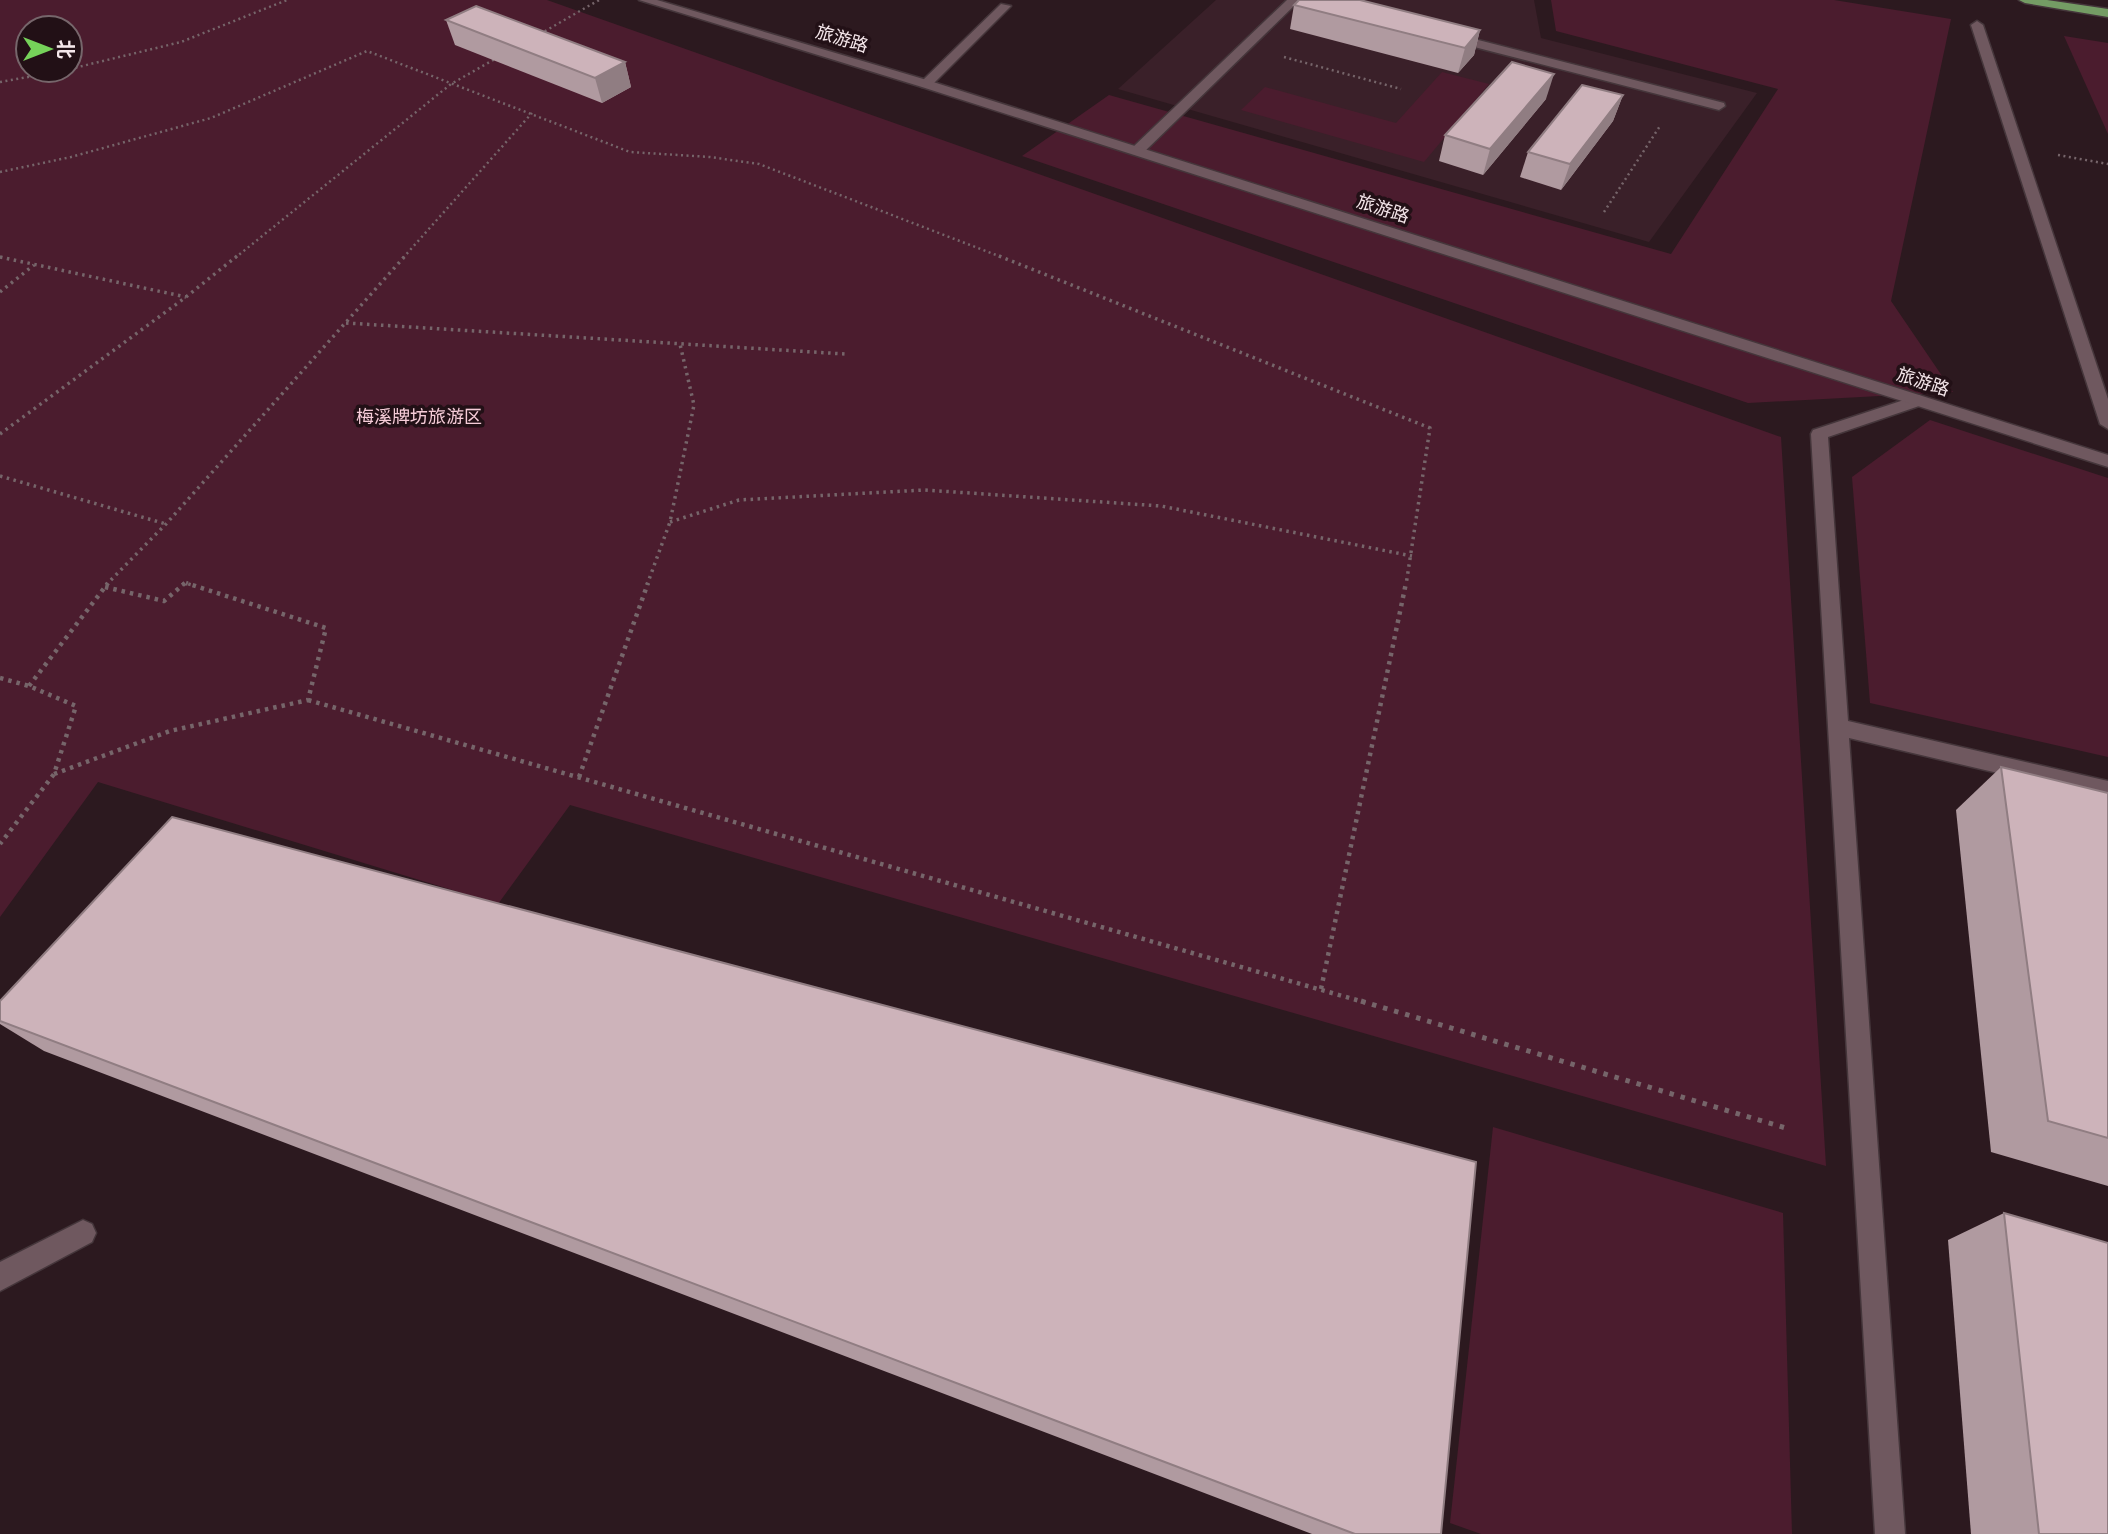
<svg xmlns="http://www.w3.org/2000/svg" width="2108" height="1534" viewBox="0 0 2108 1534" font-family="Raleway,'Noto Sans SC',sans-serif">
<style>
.built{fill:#3a2029}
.green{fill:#4b1c2e;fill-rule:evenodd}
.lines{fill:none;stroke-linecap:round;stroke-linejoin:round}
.service-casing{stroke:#45363b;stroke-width:3}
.minor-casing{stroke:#45363b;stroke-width:3}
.tertiary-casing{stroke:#45363b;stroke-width:3}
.trunk-casing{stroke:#45363b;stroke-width:3}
.path-far3{stroke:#76656a;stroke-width:2.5;stroke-dasharray:2 3.5;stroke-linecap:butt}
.path-far2{stroke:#76656a;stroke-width:3.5;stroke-dasharray:2.5 4.5;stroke-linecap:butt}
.path-far1{stroke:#76656a;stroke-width:4.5;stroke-dasharray:3.5 5;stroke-linecap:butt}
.path{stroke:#76656a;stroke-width:5;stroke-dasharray:4.5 7;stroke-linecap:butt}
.service{fill:#6f585f;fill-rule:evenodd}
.minor{fill:#6f585f;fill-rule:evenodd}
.tertiary{fill:#6f585f;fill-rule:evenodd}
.trunk{fill:#749c64;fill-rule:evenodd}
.wall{fill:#b09aa0}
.shaded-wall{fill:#907d82}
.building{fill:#cdb3ba;stroke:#907d82;stroke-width:2}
.labels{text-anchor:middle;stroke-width:7;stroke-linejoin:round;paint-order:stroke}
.far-street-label{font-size:18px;fill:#f5e7eb;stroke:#221016}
.far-park-label{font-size:18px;fill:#f6ccd8;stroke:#221016}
</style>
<rect width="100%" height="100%" fill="#2c191f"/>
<path class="built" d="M1216 0H1534L1541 38 1757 93 1649 242 1118 89Z"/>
<g class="green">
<path d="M0 0H547L1781 437 1826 1166 570 805 498 904 98 782 0 917ZM28 28H70V70H28Z"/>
<path d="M1551 0H1834L1951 19 1891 301 1953 392 1748 403 1022 156 1109 95 1671 254 1778 89 1556 31Z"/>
<path d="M2064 36 2108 43V134Z"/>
<path d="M1442 72 1489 84 1424 162 1241 110 1265 87 1396 123Z"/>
<path d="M1930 420 2108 478V757L1870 703 1852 477Z"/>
<path d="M1493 1127 1783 1213 1792 1534H1481L1450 1523Z"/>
</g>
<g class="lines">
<g class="service-casing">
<g id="service">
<path d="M1287 0H1300L1142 154H1132V148Z"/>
<path d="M1001 4 1011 6 930 87H922V81Z"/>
<path d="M1977 21 1983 25 2108 399V429L2100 424 1971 25Z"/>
<path d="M1451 33 1724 103 1725 106 1719 110 1447 40 1445 37Z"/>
<path d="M1919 395 1927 400 1925 404 1828 437 1848 721 2108 781V799L1849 738 1905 1534H1875L1811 434 1813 430Z"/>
</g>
</g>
<g class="minor-casing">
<path id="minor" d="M83 1220 92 1224 96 1233 92 1242 0 1291V1262Z"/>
</g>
<g class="tertiary-casing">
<path id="tertiary" d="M639 0H657L930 81 2108 455V467L922 87Z"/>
</g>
<g class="trunk-casing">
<path id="trunk" d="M2019 0H2047L2108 9V17L2025 3Z"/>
</g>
<g class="path-far3">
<path d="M540 34 599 0"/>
<path d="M1284 57 1401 89"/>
<path d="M70 69 181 42 287 0"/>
<path d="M0 82 67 70"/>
<path d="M2058 155 2108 164"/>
<path d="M0 172 71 157 211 118 367 51 630 152 710 157 759 164 1004 258"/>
<path d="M1604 212 1660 126"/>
<path d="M0 257 3 258"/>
<path d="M235 258 451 84 495 59"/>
<path d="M403 258 532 113"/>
</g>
<g class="path-far2">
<path d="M999 256 1430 428 1406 585"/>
<path d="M0 257 186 297"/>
<path d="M0 292 34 265"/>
<path d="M346 323 845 354"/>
<path d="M0 434 186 297 237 256"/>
<path d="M0 476 166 524"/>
<path d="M670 522 739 500 925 490 1161 506 1412 556"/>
<path d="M106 585 166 524 405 256"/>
<path d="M182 585 185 583 192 585"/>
<path d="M647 585 670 522 694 405 680 344"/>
</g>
<g class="path-far1">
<path d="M105 587 164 601 185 583"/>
<path d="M0 678 29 686 76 706 54 774 0 844"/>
<path d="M29 686 108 583"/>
<path d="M308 700 1367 1003"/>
<path d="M54 774 170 731 308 700 326 628 186 583"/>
<path d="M579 777 648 583"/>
<path d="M1321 989 1406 583"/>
</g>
<path class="path" d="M1361 1001 1789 1129"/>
<use href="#service" class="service"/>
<use href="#minor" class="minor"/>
<use href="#tertiary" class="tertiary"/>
<use href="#trunk" class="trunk"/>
</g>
<g class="wall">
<path d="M1294 5 1480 30 1474 55 1458 73 1290 29Z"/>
<path d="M446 20 625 62 631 87 602 103 455 45Z"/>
<path d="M1623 95 1613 121 1561 190 1520 177 1528 152Z"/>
<path d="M1546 99 1483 175 1439 161 1445 135Z"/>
<path d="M2001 767 2108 793V1186L1991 1152 1956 810Z"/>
<path d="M0 1001 1441 1534H1312L44 1051 0 1024Z"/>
<path d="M2004 1213 2108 1534H1971L1948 1240Z"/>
</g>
<g class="shaded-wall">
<path d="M1480 30 1474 55 1458 73 1465 48Z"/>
<path d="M625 62 631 87 602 103 595 78Z"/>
<path d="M1554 74 1546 99 1483 175 1490 149Z"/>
<path d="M1623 95 1613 121 1561 190 1570 164Z"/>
</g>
<g class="building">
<path d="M1299 0H1360L1480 30 1465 48 1294 5Z"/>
<path d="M476 6 625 62 595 78 446 20Z"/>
<path d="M1512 62 1554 74 1490 149 1445 135Z"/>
<path d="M1582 85 1623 95 1570 164 1528 152Z"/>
<path d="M2001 767 2108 793V1138L2048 1121Z"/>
<path d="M172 817 1476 1162 1441 1534H1355L0 1021V1001Z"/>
<path d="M2004 1213 2108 1243V1534H2039Z"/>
</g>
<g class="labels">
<g class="far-street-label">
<text transform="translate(842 39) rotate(17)" y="6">旅游路</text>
<text transform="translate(1383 209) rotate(18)" y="6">旅游路</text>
<text transform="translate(1923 382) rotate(18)" y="6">旅游路</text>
</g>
<g class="far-park-label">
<text x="419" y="423">梅溪牌坊旅游区</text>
</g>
</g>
<g transform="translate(49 49) rotate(90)"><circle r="33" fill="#221016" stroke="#76666b" stroke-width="2"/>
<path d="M0-5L12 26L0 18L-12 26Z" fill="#76d25a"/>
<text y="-10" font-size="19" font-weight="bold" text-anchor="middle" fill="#f5e7eb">北</text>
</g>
</svg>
